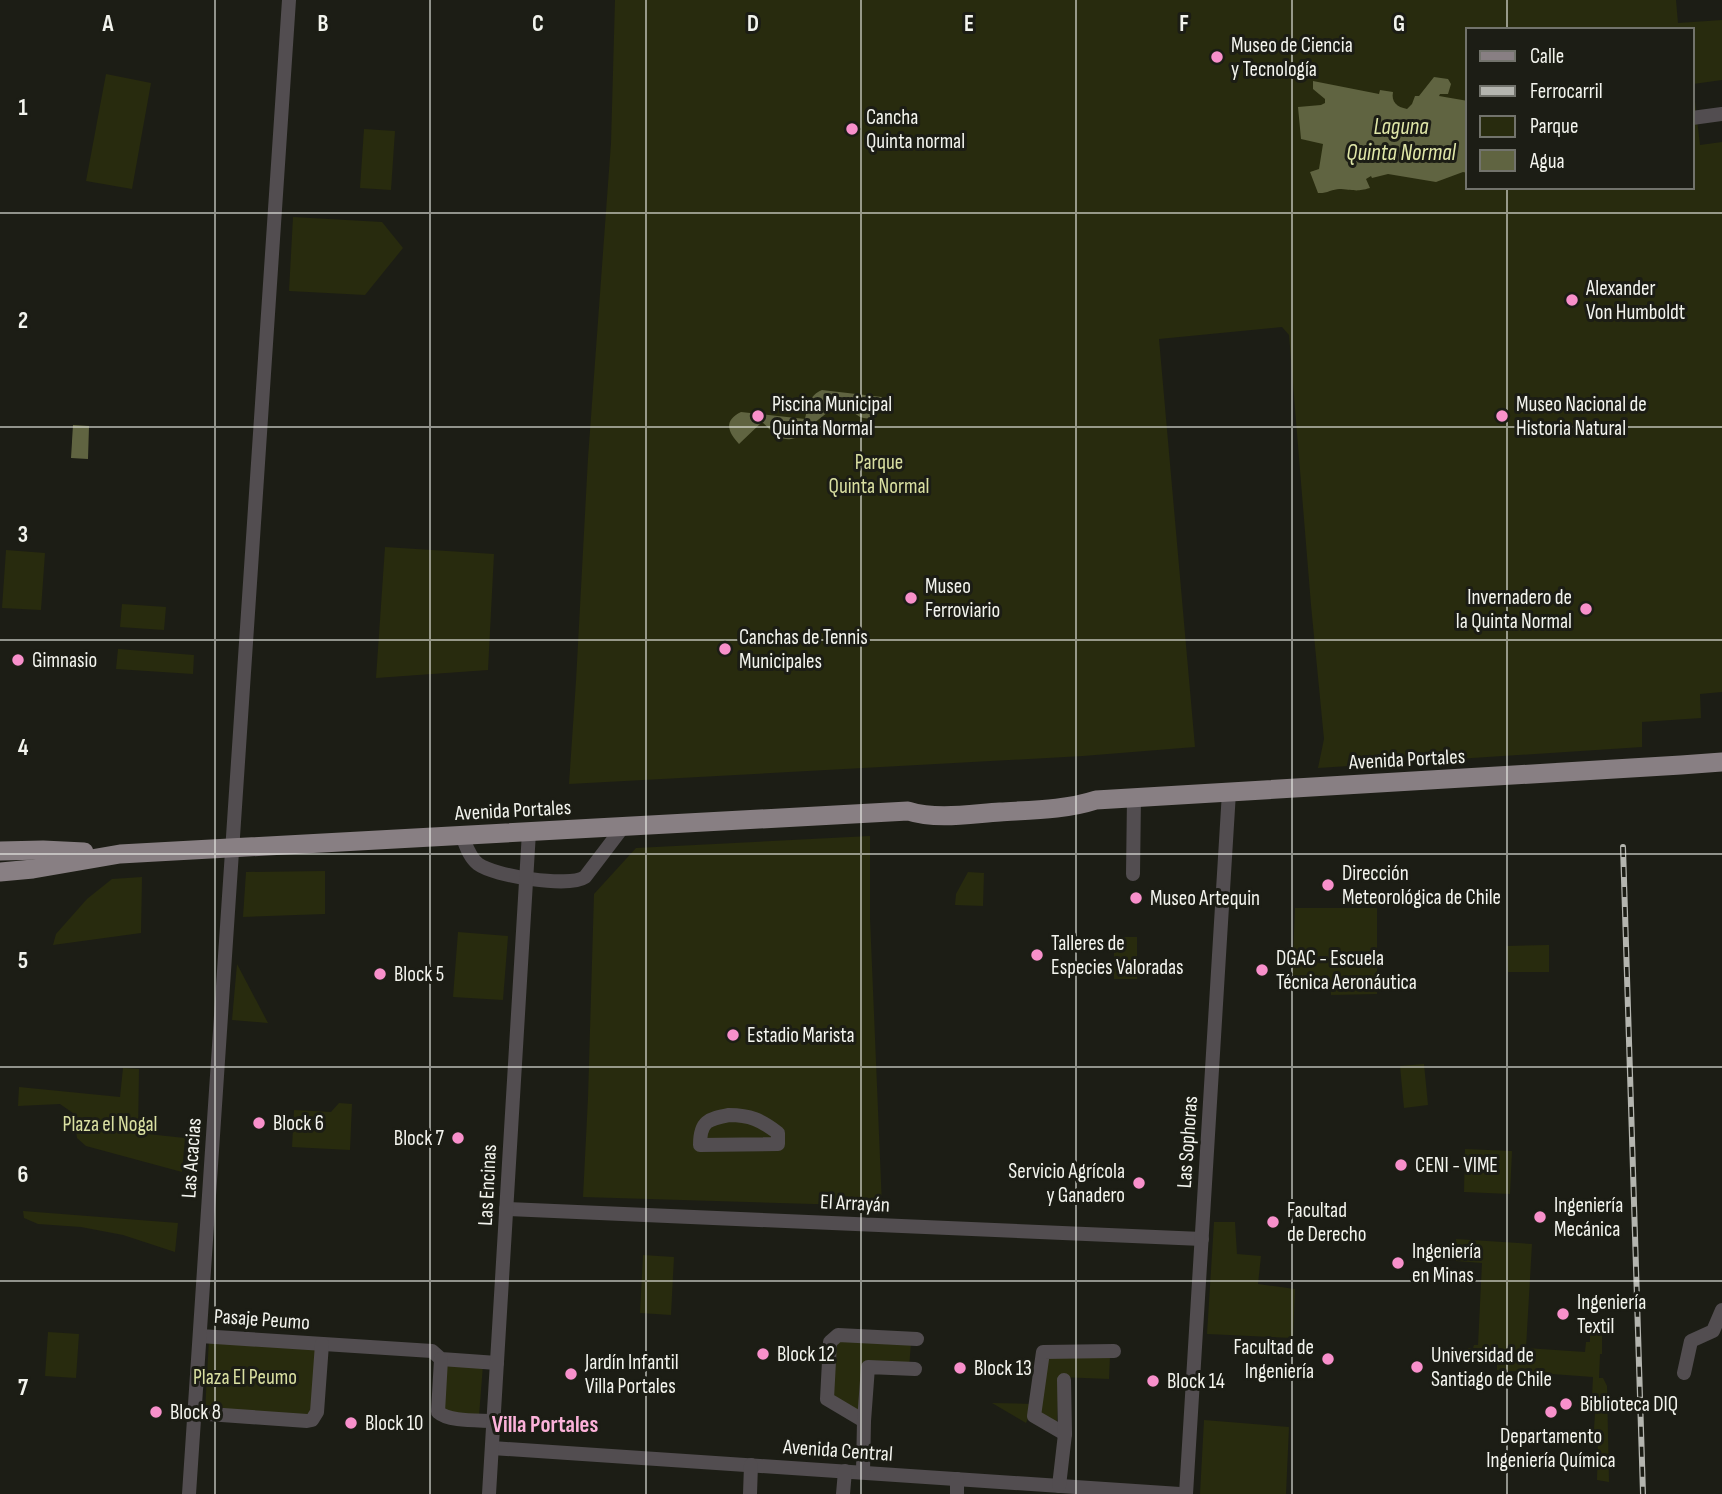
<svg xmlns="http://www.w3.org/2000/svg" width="1722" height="1494" viewBox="0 0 1722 1494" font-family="'Sofia Sans Condensed',sans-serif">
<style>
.green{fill:#282b0e;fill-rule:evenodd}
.water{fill:#606441}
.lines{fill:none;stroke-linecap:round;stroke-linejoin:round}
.minor{stroke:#524d50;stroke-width:14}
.major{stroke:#887f83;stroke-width:19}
.rail-casing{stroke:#b4b5af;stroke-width:6}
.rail{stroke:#1c1d15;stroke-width:3.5;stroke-dasharray:10;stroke-linecap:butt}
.grid{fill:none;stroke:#f3f4ee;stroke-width:2;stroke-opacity:0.55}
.poi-dot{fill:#f890cb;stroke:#1c1d15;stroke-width:2.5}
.labels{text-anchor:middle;stroke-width:6;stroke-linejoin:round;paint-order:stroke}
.poi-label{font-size:21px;fill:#f3f4ee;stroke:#1c1d15;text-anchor:start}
.park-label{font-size:21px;fill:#dae0a2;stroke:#1c1d15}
.street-label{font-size:21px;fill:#f3f4ee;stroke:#1c1d15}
.water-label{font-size:23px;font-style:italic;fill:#e0e7a8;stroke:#1c1d15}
.neighbourhood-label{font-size:23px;font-weight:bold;fill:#fcb2da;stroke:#1c1d15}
.grid-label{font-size:23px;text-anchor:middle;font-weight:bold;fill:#f3f4ee;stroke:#1c1d15;stroke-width:6;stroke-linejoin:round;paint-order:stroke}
</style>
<rect width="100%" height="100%" fill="#1c1d15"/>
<g class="green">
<path d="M615 0H1676L1678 23 1722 20V80L1693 84 1700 145 1722 142V692L1700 694 1701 718 1642 722V747L1318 768 1324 739 1311 605 1289 335 1282 327 1159 339 1195 747 1083 756 569 784 576 681 588 458 611 143ZM1468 30H1692V187H1468Z"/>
<path d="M106 74 151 83 132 189 86 181Z"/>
<path d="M364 129 395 131 391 190 360 188Z"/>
<path d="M293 217 382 222 403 248 365 295 289 291Z"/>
<path d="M385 547 494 554 488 670 376 678Z"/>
<path d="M6 550 45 553 41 610 2 608Z"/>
<path d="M122 604 166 607 164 630 120 627Z"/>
<path d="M118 649 194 655 193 674 116 669Z"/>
<path d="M870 836V918L882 1206 583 1197 588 1098 594 894 636 848Z"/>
<path d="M325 871V914L243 917 246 872Z"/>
<path d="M968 872 984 873 983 906 955 905 956 894Z"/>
<path d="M142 877 141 933 53 945 56 934 87 899 112 879Z"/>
<path d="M1295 908H1377V994L1331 995 1330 982 1292 981Z"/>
<path d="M458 932 508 936 503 1000 453 997Z"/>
<rect x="1114" y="937" width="23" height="42"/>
<path d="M1549 945V972H1508L1507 946Z"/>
<path d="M237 964 268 1023 232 1020Z"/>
<path d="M1424 1064 1428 1105 1404 1108 1400 1066Z"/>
<path d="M123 1068 139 1069 138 1133 185 1138 182 1172 86 1146 77 1138 73 1113 60 1104 18 1106 19 1087 120 1097Z"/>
<path d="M339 1103 352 1104 350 1150 292 1147 294 1110 331 1112Z"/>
<path d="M1465 1149 1512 1151 1510 1194 1464 1192Z"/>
<path d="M23 1211 178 1223 175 1252 123 1235 81 1227 38 1224 24 1218Z"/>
<path d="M1214 1222H1235L1237 1254 1261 1256 1258 1284 1295 1289 1293 1338 1207 1334Z"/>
<path d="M1456 1239 1532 1244 1526 1348 1585 1352 1586 1342H1590V1330H1602V1354H1600L1599 1378H1603L1607 1386 1609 1482 1597 1480 1598 1440 1589 1439V1429H1594L1596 1398 1592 1397 1593 1377 1497 1370V1364H1472L1467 1361 1468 1348H1473L1474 1345H1478L1482 1263 1456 1261Z"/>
<path d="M643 1255 674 1257 671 1315 640 1313Z"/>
<path d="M48 1332 79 1334 76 1378 45 1376Z"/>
<path d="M209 1339 310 1346 318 1352 314 1411 308 1417 205 1411Z"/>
<path d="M841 1339 911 1343 909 1368 864 1365 858 1410 832 1397 833 1345Z"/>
<path d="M1036 1352 1110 1356 1109 1379 1059 1377 1057 1424 1029 1416 1026 1423 992 1403 1034 1404Z"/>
<path d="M444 1363 483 1365 479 1416 440 1411Z"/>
<path d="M1204 1420 1289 1427 1286 1494H1200Z"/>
</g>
<g class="water">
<path d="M1434 77 1448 79 1451 84 1448 94H1440L1439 96 1468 101V173L1463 172 1436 182 1388 174 1372 178 1371 176 1366 179 1370 188C1356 192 1355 190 1341 189 1334 188 1326 194 1318 193L1310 172 1319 169 1323 144 1301 139 1298 107 1321 105 1325 103V99L1313 89V81L1379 94 1380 90 1393 92C1391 102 1397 107 1407 109L1412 104 1415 96H1419Z"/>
<path d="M822 390 882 397 880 409 872 418C858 421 852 410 842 401L795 438C780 443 773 432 762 422L739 444C728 432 723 421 741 412L805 419C808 407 809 395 822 390Z"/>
<path d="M73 425 89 426 88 459 71 458Z"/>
</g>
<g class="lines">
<g class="minor">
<path d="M1692 118 1722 114"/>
<path d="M462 836C466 845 469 857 478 864 494 876 569 888 585 877L623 827"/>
<path d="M1133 874 1134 797"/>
<path d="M729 1115C750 1115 761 1120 778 1133V1144L700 1145C700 1121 708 1119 729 1115Z"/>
<path d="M506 1209 1202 1239"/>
<path d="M200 1336 432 1351 441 1359 497 1363"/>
<path d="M441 1359 438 1412C449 1422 478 1420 494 1421"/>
<path d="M1684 1373 1691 1341 1713 1331 1722 1310"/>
<path d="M194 1413 307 1421 312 1420 317 1412 322 1344"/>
<path d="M864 1421 827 1399 830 1342 838 1335 917 1339"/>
<path d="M1065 1434 1034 1416 1043 1352 1114 1351"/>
<path d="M492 1448 1180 1494"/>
<path d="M863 1472 864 1421 868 1367 915 1369"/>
<path d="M1059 1486 1065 1434 1064 1380"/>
<path d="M189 1494 289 0"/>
<path d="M489 1494 529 832"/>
<path d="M750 1494 751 1465"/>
<path d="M843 1494 845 1471"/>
<path d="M957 1494V1479"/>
<path d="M1186 1494 1229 792"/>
</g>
<g class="major">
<path d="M0 851 43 850 84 852"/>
<path d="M0 872 33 869 120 854 908 811C937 820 970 814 1000 812 1033 810 1065 810 1096 800L1681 765 1722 762"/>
</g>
<g class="rail-casing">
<path id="rail" d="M1623 847 1643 1494"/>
</g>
<use href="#rail" class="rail"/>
</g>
<path class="grid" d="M215 0V1494M430 0V1494M646 0V1494M861 0V1494M1076 0V1494M1292 0V1494M1507 0V30M1507 187V1494M0 213H1722M0 427H1722M0 640H1722M0 854H1722M0 1067H1722M0 1281H1722"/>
<g class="poi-dot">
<circle cx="1217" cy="57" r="7"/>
<circle cx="852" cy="129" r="7"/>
<circle cx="1572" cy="300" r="7"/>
<circle cx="758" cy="416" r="7"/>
<circle cx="1502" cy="416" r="7"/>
<circle cx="911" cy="598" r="7"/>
<circle cx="1586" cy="609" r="7"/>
<circle cx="725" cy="649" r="7"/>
<circle cx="18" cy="660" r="7"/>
<circle cx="1328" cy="885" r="7"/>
<circle cx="1136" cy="898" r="7"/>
<circle cx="1037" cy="955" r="7"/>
<circle cx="1262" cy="970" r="7"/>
<circle cx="380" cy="974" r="7"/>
<circle cx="733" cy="1035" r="7"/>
<circle cx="259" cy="1123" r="7"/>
<circle cx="458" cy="1138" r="7"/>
<circle cx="1401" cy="1165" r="7"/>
<circle cx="1139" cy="1183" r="7"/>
<circle cx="1540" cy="1217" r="7"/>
<circle cx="1273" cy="1222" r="7"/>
<circle cx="1398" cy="1263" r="7"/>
<circle cx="1563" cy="1314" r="7"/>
<circle cx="763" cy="1354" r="7"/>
<circle cx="1328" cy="1359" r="7"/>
<circle cx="1417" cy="1367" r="7"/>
<circle cx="960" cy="1368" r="7"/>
<circle cx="571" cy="1374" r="7"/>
<circle cx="1153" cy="1381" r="7"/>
<circle cx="1566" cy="1404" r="7"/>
<circle cx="156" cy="1412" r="7"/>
<circle cx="1551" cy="1412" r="7"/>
<circle cx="351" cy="1423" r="7"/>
</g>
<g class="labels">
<g class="poi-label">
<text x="1231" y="52">Museo de Ciencia<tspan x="1231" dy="24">y Tecnología</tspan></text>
<text x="866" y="124">Cancha<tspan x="866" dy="24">Quinta normal</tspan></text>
<text x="1586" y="295">Alexander<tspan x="1586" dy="24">Von Humboldt</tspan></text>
<text x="772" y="411">Piscina Municipal<tspan x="772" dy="24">Quinta Normal</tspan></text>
<text x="1516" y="411">Museo Nacional de<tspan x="1516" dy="24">Historia Natural</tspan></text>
<text x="925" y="593">Museo<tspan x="925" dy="24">Ferroviario</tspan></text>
<text x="1572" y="604" text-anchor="end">Invernadero de<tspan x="1572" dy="24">la Quinta Normal</tspan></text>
<text x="739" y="644">Canchas de Tennis<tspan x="739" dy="24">Municipales</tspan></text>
<text x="32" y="667">Gimnasio</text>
<text x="1342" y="880">Dirección<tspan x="1342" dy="24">Meteorológica de Chile</tspan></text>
<text x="1150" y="905">Museo Artequin</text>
<text x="1051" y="950">Talleres de<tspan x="1051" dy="24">Especies Valoradas</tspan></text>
<text x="1276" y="965">DGAC - Escuela<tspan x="1276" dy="24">Técnica Aeronáutica</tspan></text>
<text x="394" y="981">Block 5</text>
<text x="747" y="1042">Estadio Marista</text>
<text x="273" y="1130">Block 6</text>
<text x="444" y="1145" text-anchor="end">Block 7</text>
<text x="1415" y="1172">CENI - VIME</text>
<text x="1125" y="1178" text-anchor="end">Servicio Agrícola<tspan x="1125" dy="24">y Ganadero</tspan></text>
<text x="1554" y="1212">Ingeniería<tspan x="1554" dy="24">Mecánica</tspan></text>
<text x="1287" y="1217">Facultad<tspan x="1287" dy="24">de Derecho</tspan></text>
<text x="1412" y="1258">Ingeniería<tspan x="1412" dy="24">en Minas</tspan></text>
<text x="1577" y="1309">Ingeniería<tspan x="1577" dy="24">Textil</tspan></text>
<text x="1314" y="1354" text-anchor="end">Facultad de<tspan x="1314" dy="24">Ingeniería</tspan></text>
<text x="777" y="1361">Block 12</text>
<text x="1431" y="1362">Universidad de<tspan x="1431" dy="24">Santiago de Chile</tspan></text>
<text x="585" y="1369">Jardín Infantil<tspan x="585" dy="24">Villa Portales</tspan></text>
<text x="974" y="1375">Block 13</text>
<text x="1167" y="1388">Block 14</text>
<text x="1580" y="1411">Biblioteca DIQ</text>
<text x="170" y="1419">Block 8</text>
<text x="365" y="1430">Block 10</text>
<text x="1551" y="1443" text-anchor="middle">Departamento<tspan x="1551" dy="24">Ingeniería Química</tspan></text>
</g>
<g class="park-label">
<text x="879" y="469">Parque<tspan x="879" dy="24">Quinta Normal</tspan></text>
<text x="110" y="1131">Plaza el Nogal</text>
<text x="245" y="1384">Plaza El Peumo</text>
</g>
<g class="street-label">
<text transform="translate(1407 759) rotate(-3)" y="7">Avenida Portales</text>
<text transform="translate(513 810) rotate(-3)" y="7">Avenida Portales</text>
<text transform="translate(1187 1142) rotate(-86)" y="7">Las Sophoras</text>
<text transform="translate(191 1158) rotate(-86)" y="7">Las Acacias</text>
<text transform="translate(487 1185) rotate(-87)" y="7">Las Encinas</text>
<text transform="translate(855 1203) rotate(3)" y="7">El Arrayán</text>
<text transform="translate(262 1319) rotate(4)" y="7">Pasaje Peumo</text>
<text transform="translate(838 1450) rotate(4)" y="7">Avenida Central</text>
</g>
<g class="water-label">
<text x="1401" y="134">Laguna<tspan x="1401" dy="26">Quinta Normal</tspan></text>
</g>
<g class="neighbourhood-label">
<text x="545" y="1432">Villa Portales</text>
</g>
</g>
<g class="grid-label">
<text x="108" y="31">A</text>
<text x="323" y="31">B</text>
<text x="538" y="31">C</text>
<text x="753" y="31">D</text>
<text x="969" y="31">E</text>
<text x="1184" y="31">F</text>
<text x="1399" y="31">G</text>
<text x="23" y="115">1</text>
<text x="23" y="328">2</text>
<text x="23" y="542">3</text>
<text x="23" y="755">4</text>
<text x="23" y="968">5</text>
<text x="23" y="1182">6</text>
<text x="23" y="1395">7</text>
</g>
<rect x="1466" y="28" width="228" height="161" fill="#1c1d15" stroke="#72736c" stroke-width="2"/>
<rect x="1480" y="51" width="35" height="10" fill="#887f83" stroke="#72736c" stroke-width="2"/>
<text x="1530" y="63" font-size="21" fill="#f3f4ee">Calle</text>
<rect x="1480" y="86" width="35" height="10" fill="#b4b5af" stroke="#72736c" stroke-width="2"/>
<text x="1530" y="98" font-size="21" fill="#f3f4ee">Ferrocarril</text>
<rect x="1480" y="116" width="35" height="21" fill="#282b0e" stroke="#72736c" stroke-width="2"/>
<text x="1530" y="133" font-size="21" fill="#f3f4ee">Parque</text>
<rect x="1480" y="150" width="35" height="21" fill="#606441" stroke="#72736c" stroke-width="2"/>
<text x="1530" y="168" font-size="21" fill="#f3f4ee">Agua</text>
</svg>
